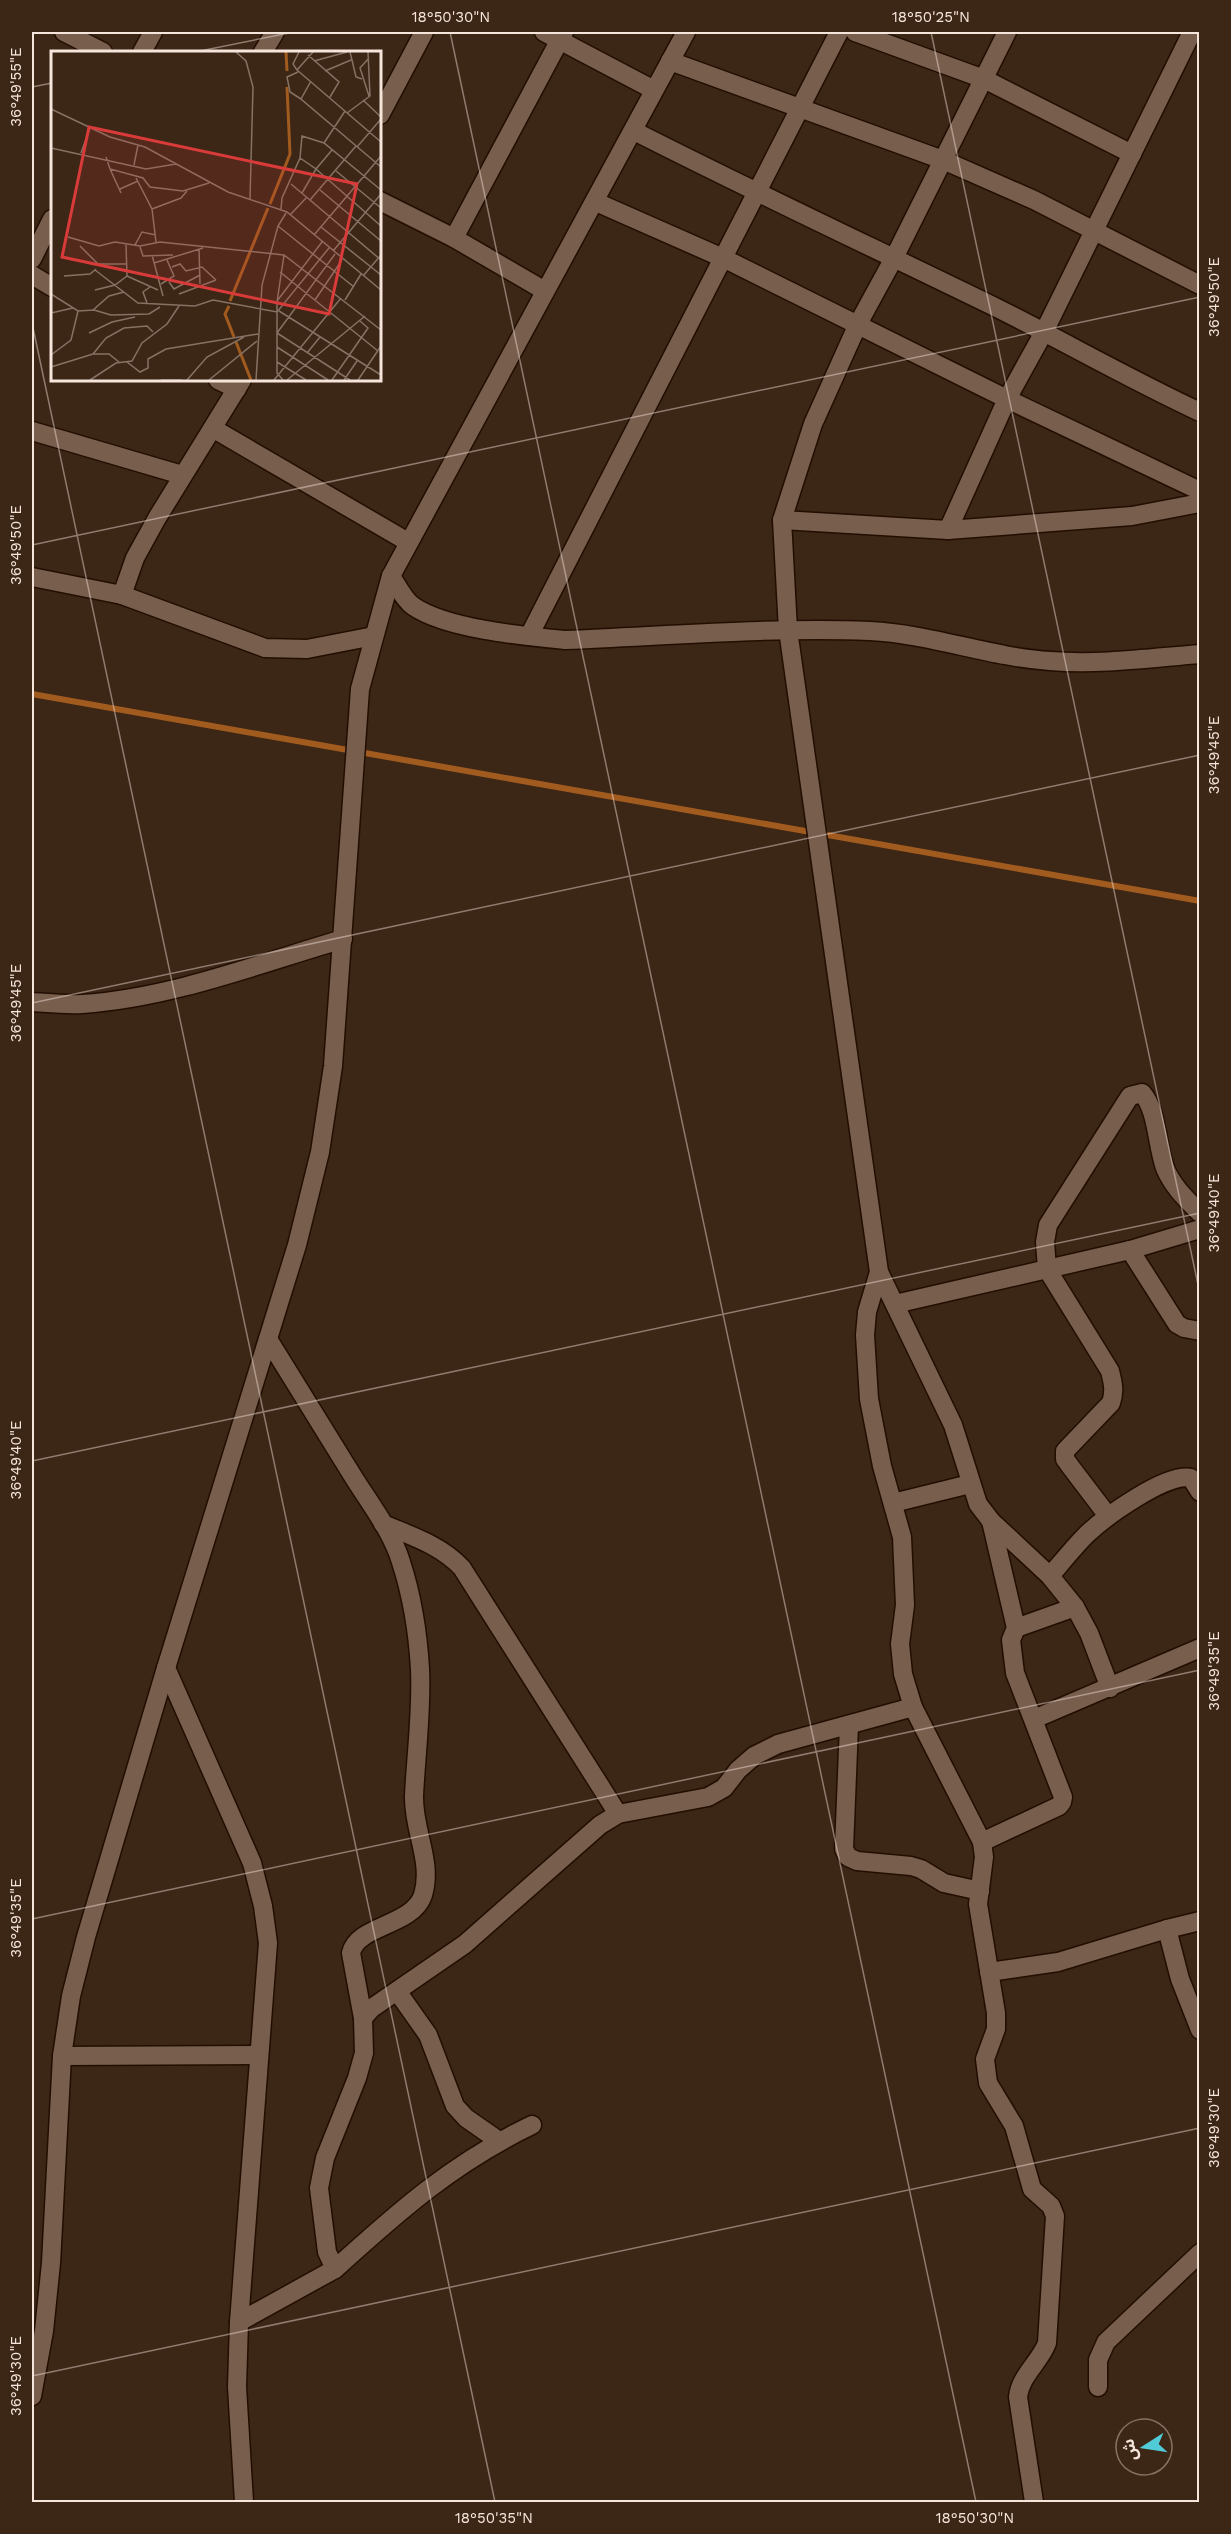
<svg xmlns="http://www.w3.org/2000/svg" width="1231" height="2534" viewBox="0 0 1231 2534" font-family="'Work Sans','Noto Sans Arabic',sans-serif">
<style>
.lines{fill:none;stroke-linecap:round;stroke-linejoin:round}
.stream{stroke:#a25b1f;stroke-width:6}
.minor-casing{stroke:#220e01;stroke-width:21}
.minor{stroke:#785e4d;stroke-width:18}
.ticks{fill:none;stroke:#f5e5db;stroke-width:1.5;stroke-opacity:0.45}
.inset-river{fill:none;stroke:#a25b1f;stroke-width:3}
.inset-road{fill:none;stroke:#867265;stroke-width:1.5}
.view{fill:#d93b3a;fill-opacity:0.15;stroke:#d93b3a;stroke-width:3}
.inset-edge{fill:none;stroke:#f5e5db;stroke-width:3}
.neatline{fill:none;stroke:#f5e5db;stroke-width:2}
.ticks-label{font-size:15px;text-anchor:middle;fill:#f5e5db}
</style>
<rect width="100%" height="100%" fill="#3c2616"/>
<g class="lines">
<path class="stream" d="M32 694 1200 901"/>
<g class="minor-casing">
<g id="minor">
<path d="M64 32 103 52"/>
<path d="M544 32 654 90"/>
<path d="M855 32 984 79 1132 154"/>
<path d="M1007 32 894 258 858 324 813 424 782 520 788 630 879 1272 953 1425 978 1504 991 1521 1050 1576 1075 1607 1089 1633 1110 1688"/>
<path d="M142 52 153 32"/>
<path d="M263 52 275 32"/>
<path d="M670 61 943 160 1034 200 1200 285"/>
<path d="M380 115 424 32"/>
<path d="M634 131C754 192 876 249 997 308 1065 342 1131 380 1200 412"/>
<path d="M380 201 454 238 545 291"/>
<path d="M596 202 723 258 1007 399 1200 491"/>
<path d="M454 238 564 32"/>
<path d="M32 259 52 219"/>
<path d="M32 275 52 287"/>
<path d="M218 380 237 389"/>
<path d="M214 429 408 542"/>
<path d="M32 431 182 475"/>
<path d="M782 520 948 530 1132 516 1200 503"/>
<path d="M948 530 1007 399 1044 332 1192 32"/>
<path d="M391 576C397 585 404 600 413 606 446 629 524 636 565 640 666 636 769 627 870 631 931 634 989 657 1050 661 1099 665 1150 658 1200 654"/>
<path d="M32 577 122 595 265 648 307 649 374 636"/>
<path d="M122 595 135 558 157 518 242 380"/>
<path d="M529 636 839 32"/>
<path d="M32 1002C48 1003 65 1005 82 1004 171 998 258 964 343 939"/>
<path d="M1130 1250 1177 1324 1184 1328 1200 1331"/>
<path d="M879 1272 867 1312 865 1335 869 1399 882 1466 902 1537 905 1605 900 1644 903 1674 913 1707 982 1842 984 1857 978 1904 996 2013V2029L985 2059 988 2083 1014 2126 1032 2189 1051 2206 1055 2216 1047 2343C1040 2362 1020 2376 1018 2397L1034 2502"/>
<path d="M895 1304 1130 1250 1200 1229"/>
<path d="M893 1503 970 1484"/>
<path d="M1108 1516 1070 1466 1065 1459V1451L1111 1403C1115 1391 1113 1383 1110 1371L1047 1269 1045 1242 1048 1225 1130 1096 1142 1093C1157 1109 1157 1146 1165 1168 1173 1187 1186 1199 1200 1213"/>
<path d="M383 1524C411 1536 441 1545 462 1568L618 1814"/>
<path d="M1050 1576C1062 1562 1074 1547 1087 1534 1105 1517 1167 1472 1191 1478L1200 1492"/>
<path d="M1016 1628 1075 1607"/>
<path d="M166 1668 252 1863 263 1906 268 1943 239 2322 237 2387 244 2502"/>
<path d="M1034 1719 1200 1648"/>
<path d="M849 1725 844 1849 848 1857 857 1861 911 1866 921 1869 944 1883 980 1891"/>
<path d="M982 1842 1059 1806 1062 1802 1063 1797 1015 1673 1011 1640 1016 1628 991 1521"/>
<path d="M1167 1929 1180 1979 1200 2030"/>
<path d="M989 1972 1058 1962 1167 1929 1200 1921"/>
<path d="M397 1991 428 2035 455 2106 466 2118 499 2141"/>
<path d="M363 2018 372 2008 465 1944 600 1825 618 1814 708 1797 724 1788 738 1770 754 1756 778 1744 913 1707"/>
<path d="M62 2056 259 2055"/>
<path d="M335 2269C399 2211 453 2163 532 2125"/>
<path d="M239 2322 335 2269 327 2252 319 2188 325 2158 357 2078 364 2053 363 2018 351 1953C357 1925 413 1926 423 1895 433 1862 413 1830 414 1796 416 1754 422 1711 420 1669 418 1634 412 1596 401 1562 392 1532 371 1505 354 1478 326 1432 297 1386 268 1339"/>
<path d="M1098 2387V2360L1106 2342 1200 2253"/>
<path d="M32 2396 44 2331 51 2263 62 2056 71 1996 86 1937 166 1668 297 1245 320 1152 333 1066 360 689 391 576 686 32"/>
</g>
</g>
<use href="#minor" class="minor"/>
</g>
<path class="ticks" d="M450 32 976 2502M931 32 1200 1294M195 52 294 32M32 87 52 83M32 323 495 2502M32 545 1200 297M32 1003 1200 755M32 1461 1200 1213M32 1919 1200 1670M32 2376 1200 2128"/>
<g transform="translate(51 51)">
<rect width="330" height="330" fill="#3c2616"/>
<path class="inset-river" d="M235 1 236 20M219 153 239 103 236 36M179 250 217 157M178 255 174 263 183 286M185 291 200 329"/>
<path class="inset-road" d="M185 1 195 10 202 36 199 148M262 1 246 19 330 91M299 1 305 26 311 28M257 4 288 31 279 46M263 10 296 1M246 19 242 13 248 1M274 20 300 9M247 21 236 26 239 41 250 48M260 30 250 48 330 116M318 45 309 17 318 7M312 49 330 66M0 58 59 86 94 96 177 141 236 161 330 239M296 62 319 45 317 1M273 92 294 60M306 96 330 68M0 97 95 118 125 113M281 99 265 118 330 175M30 102 39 77M55 106 59 118 92 127 99 136 132 140 158 132M249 107 265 118 251 142M83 114 87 94M59 118 70 142M285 120 330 157M85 127 101 158 105 191M240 133 330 209M69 138 87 130M269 139 330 190M259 149 305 95M101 158 130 147 136 140M230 158 231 147 249 107 251 85 273 92 330 139M239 164 256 146M227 175 303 236M270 176 330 224M263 184 330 105M17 186 48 195 64 191 89 195 109 191 233 204 330 279M75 193 76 225M84 194 91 181 105 184M29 195 47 213H76M89 196 92 205 122 204M148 198 149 233M282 200 330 143M101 204 112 245M103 212 152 197M121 216 129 213 135 220 151 216 165 229M44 219 87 252 144 255 162 249 226 261 278 197M229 221 327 300M13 225 39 223 45 218M76 225 107 239M312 225 330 204M118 231 123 238 149 224M110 233 123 225 116 209M44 239 64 234 76 225M0 243 27 260 43 259 60 264 98 263 109 256M128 243 165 229M264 249 291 209M294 249 310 223M226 250 271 191M96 252 92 241 99 236M42 259 58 245 73 241M228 260 330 324M0 262 22 257M38 282 61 271 84 266M226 282 284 203M226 282 299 329M226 296 277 329M256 302 269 286M42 303 55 287 73 277 96 275 102 281M0 304 20 289 27 260M76 311 89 321 97 317V308L115 298 207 283M226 311 255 329M0 316 42 303H58L68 311M39 329 65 312 81 310 91 292 116 273 128 255M110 329H131M136 329 156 306 193 286M158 329 206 290M205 329 211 234 227 175 235 162M223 329 290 247M232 329 226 322V251L233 204M236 329 314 265M281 329 317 277 309 270M293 329 306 310M307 329 330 295"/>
<path class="view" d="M38 76 306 133 278 263 11 206Z"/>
<rect width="330" height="330" class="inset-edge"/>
</g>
<rect width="1231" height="2534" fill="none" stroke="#3c2616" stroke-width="66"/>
<g transform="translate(1144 2447) rotate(258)"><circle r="28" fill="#3c2616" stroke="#867265" stroke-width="1.5"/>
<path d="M0-4.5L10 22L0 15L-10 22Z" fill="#52cbd9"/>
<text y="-9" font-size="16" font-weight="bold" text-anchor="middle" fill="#f5e5db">ش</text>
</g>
<rect x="33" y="33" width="1165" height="2468" class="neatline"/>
<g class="ticks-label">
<text x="451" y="22">18°50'30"N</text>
<text x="931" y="22">18°50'25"N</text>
<text transform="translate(16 87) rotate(-90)" y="5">36°49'55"E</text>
<text transform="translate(1214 297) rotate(-90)" y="5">36°49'50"E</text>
<text transform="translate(16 545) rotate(-90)" y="5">36°49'50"E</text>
<text transform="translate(1214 755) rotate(-90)" y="5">36°49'45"E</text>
<text transform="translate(16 1003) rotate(-90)" y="5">36°49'45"E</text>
<text transform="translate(1214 1213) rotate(-90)" y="5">36°49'40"E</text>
<text transform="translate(16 1460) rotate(-90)" y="5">36°49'40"E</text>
<text transform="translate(1214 1671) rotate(-90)" y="5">36°49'35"E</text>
<text transform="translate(16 1918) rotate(-90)" y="5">36°49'35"E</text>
<text transform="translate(1214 2128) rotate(-90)" y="5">36°49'30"E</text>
<text transform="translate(16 2376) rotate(-90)" y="5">36°49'30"E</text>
<text x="494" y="2523">18°50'35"N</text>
<text x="975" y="2523">18°50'30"N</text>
</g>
</svg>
